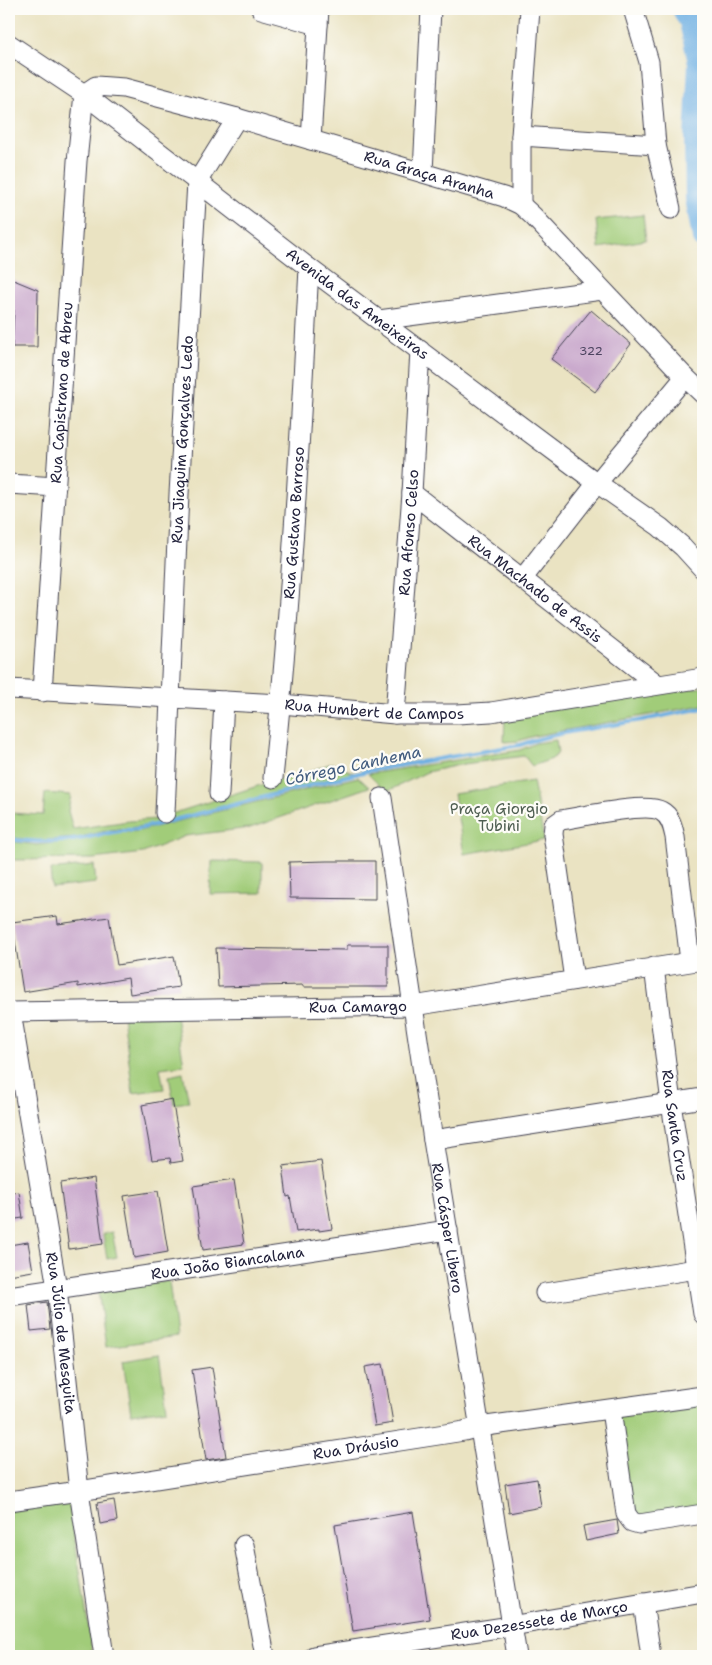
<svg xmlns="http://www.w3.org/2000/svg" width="712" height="1665" viewBox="0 0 712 1665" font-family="'Shantell Sans',sans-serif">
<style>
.green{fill:#a1cc79;stroke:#62775a}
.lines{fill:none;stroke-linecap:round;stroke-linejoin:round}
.stream{stroke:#6fb0e3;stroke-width:4}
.river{stroke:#6fb0e3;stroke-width:22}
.building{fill:#caaacd}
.minor-casing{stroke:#403f4f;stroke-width:21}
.minor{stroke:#fff;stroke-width:19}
.labels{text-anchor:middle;stroke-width:4.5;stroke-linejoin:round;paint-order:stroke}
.number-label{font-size:12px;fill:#4c4460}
.street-label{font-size:15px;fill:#22223b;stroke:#fdfcf7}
.park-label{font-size:15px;fill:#4e5e51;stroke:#fdfcf7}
.water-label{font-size:16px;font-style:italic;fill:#415b7e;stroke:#fdfcf7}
</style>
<rect width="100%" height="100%" fill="#fdfcf7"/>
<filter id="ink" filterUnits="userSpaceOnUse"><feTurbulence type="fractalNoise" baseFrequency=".02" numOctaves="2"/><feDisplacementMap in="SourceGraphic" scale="10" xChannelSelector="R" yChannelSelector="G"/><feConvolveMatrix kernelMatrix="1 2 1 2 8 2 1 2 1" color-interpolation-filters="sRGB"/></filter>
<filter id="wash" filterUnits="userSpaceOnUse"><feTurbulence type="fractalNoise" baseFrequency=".0096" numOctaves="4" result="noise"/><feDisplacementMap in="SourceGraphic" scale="20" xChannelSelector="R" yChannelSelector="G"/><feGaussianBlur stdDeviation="1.12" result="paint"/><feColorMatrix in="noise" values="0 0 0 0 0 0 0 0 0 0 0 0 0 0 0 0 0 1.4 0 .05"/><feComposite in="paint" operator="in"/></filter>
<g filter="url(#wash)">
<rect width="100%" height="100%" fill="#eae3c2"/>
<g class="green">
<path d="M643 215 646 240 599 248 596 220Z"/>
<path d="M703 687V705L534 736 518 741 504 742 505 715Z"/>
<path d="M556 740 558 753 552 759 532 766 524 756 464 764 427 772 384 793 378 784 368 774 520 750 536 743Z"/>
<path d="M332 763 354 773 153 825 110 830 77 838 36 841 9 837V813L43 815 45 793 71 795 68 811 73 829 129 821 156 819 273 781 299 777 315 769Z"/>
<path d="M358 777 369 787 250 828 185 836 143 853 93 859 9 860V841L37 845 78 840 112 833 138 831Z"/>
<path d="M533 781 544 840 464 854 454 794Z"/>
<path d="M211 861 262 862V893L210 894Z"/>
<path d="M94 865 96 883 52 888 50 870Z"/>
<path d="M123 1015 176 1016 184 1065 160 1068 164 1089 133 1093Z"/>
<path d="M183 1073 189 1102 174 1104 169 1076Z"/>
<path d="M112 1232 117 1257 107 1259 103 1234Z"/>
<path d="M169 1281 176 1337 106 1347 98 1290Z"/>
<path d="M159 1355 167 1409 131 1414 123 1361Z"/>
<path d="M703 1400V1512L633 1523 614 1414Z"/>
<path d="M69 1502 93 1656H9V1511Z"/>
</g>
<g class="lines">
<path class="stream" d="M9 839C32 842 56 843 79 839 99 835 118 830 138 829L367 771 520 745C553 733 589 729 624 723 651 719 677 713 703 708"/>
<path class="river" d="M683 9 690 22 699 63 695 139 696 198 703 238"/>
</g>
<g id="blocks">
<g class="building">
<path d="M9 278 38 290 37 347H12L14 310 9 308Z"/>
<path d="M591 310 631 344 595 392 551 359Z"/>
<path d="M327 861H375V899L290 898 289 862Z"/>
<path d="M57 916 58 924 109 917 117 965 174 956 179 987 130 994 128 978 78 987V983L23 992 12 922Z"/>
<path d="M347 945H388V987H303V985L218 987 216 948 347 950Z"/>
<path d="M172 1099 183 1161 171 1163 170 1158 152 1160 142 1105Z"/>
<path d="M321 1161 332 1229 319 1231V1229L296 1232 290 1196 287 1197 283 1166Z"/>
<path d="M94 1178 103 1244 69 1249 60 1183Z"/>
<path d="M234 1180 244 1244 203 1250 193 1186Z"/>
<path d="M158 1191 168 1252 134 1258 124 1196Z"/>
<path d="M19 1192 23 1218 9 1220V1194Z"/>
<path d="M28 1242 33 1271 9 1275V1245Z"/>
<path d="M47 1302 50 1329 31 1331 28 1305Z"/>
<path d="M383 1364 393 1423 375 1426 365 1367Z"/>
<path d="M212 1367 226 1457 206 1460 192 1370Z"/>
<path d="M537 1479 541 1507 509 1513 505 1484Z"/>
<path d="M114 1500 117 1521 100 1524 97 1503Z"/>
<path d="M413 1512 430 1619 353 1631 335 1525Z"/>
<path d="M617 1520 619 1534 586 1541 583 1526Z"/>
</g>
</g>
</g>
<g filter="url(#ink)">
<use href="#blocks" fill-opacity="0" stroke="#403f4f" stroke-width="1"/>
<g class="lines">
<g class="minor-casing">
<g id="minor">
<path d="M261 9 318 25"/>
<path id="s1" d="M9 44 84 94 309 268 597 483 660 527 683 547 703 569"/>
<path id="s2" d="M84 94 96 86 124 88 237 118 504 197 521 205 533 216 685 377 703 394"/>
<path d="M521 136 656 145 649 62 633 9"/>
<path d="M311 140 319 9"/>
<path d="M656 145 671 209"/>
<path d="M423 172 431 9"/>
<path d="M521 205V136L530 9"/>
<path d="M379 320 602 290"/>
<path d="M9 484 56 487"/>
<path id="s3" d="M412 493 657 684"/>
<path d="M523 578 597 483 685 377"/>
<path id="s4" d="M9 689 281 704 395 714H457L491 712 703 678"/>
<path id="s5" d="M42 692 77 161 84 94"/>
<path id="s6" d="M395 714 412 493 420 350"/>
<path id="s7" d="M273 778C291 608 300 438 309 268"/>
<path d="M219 794 224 701"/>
<path id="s8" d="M382 798 433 1140 517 1656"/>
<path id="s9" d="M165 813 179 494 197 182 237 118"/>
<path id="s10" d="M654 967 671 1103 703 1314"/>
<path d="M574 980 553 834 554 825 561 820C581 817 646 802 661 811 671 816 673 828 675 837L690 961"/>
<path id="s11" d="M9 1012 413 1006 703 960"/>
<path id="s12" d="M11 1012 57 1288 79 1491 104 1656"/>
<path d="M433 1140 703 1098"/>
<path d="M545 1293 696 1269"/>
<path id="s13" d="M9 1296 448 1230"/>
<path d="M611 1410 626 1514 632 1522 639 1524 703 1514"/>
<path id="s14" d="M9 1501 79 1491 464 1431 479 1427 703 1396"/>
<path d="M244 1545 265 1656"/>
<path d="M643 1603 651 1656"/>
<path id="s15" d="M314 1656 511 1626 703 1593"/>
</g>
</g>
<use href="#minor" class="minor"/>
</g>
</g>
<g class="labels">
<g class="number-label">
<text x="591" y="355">322</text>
</g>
<g class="street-label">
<text dy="5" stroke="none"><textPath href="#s2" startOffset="360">Rua Graça Aranha</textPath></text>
<text dy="5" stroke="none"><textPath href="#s1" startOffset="435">Avenida das Ameixeiras</textPath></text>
<text dy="5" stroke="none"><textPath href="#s5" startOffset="300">Rua Capistrano de Abreu</textPath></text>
<text dy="5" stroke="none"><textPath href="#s9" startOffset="374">Rua Jiaquim Gonçalves Ledo</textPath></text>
<text dy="5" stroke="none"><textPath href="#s7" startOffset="256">Rua Gustavo Barroso</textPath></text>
<text dy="5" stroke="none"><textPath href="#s6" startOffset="182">Rua Afonso Celso</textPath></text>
<text dy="5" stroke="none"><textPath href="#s3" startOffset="156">Rua Machado de Assis</textPath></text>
<text dy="5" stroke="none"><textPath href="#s4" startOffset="366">Rua Humbert de Campos</textPath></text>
<text dy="5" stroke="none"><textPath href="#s11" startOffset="349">Rua Camargo</textPath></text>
<text dy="5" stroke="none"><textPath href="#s10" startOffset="160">Rua Santa Cruz</textPath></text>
<text dy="5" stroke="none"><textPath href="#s8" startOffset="435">Rua Cásper Libero</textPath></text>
<text dy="5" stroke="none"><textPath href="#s13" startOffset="221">Rua João Biancalana</textPath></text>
<text dy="5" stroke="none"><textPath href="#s12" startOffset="325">Rua Júlio de Mesquita</textPath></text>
<text dy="5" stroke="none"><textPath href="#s14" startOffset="351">Rua Dráusio</textPath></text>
<text dy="5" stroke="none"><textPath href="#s15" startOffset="228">Rua Dezessete de Março</textPath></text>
</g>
<g class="park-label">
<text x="499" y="814">Praça Giorgio<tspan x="499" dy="17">Tubini</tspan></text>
</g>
<g class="water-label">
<text transform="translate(353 765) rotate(-12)" y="6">Córrego Canhema</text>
</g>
</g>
<rect width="712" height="1665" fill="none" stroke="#fdfcf7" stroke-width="30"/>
</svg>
